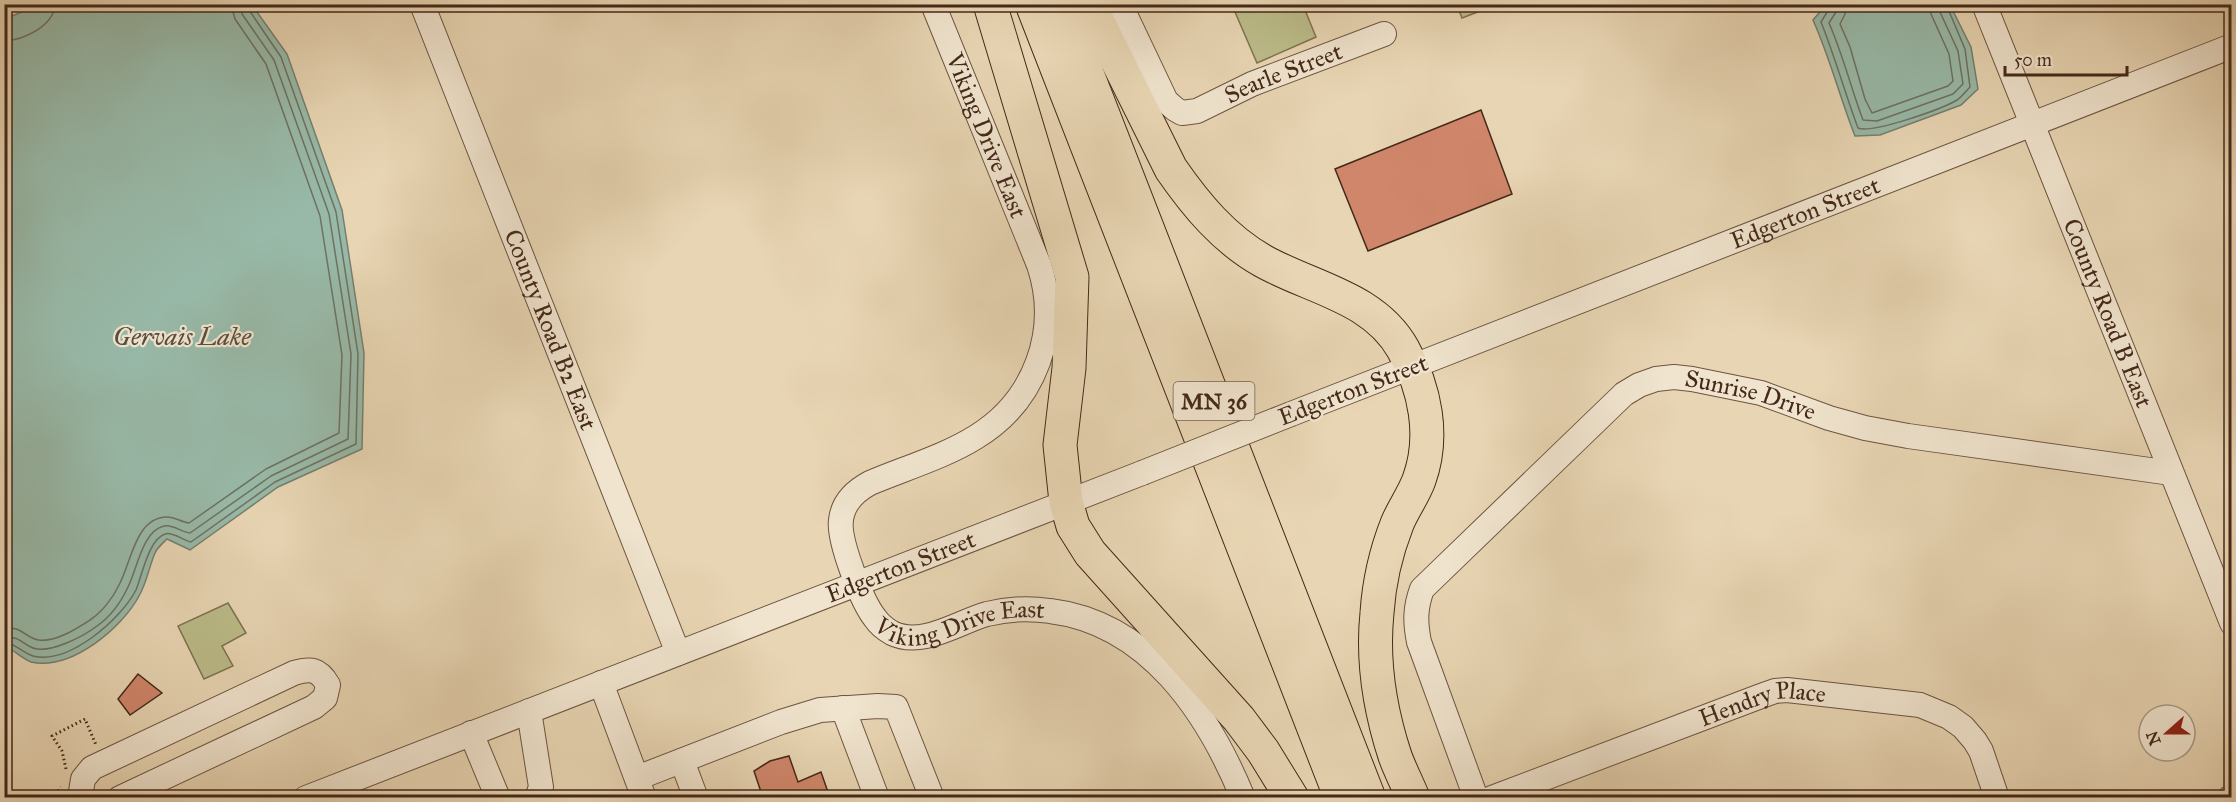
<svg xmlns="http://www.w3.org/2000/svg" width="2236" height="802" viewBox="0 0 2236 802" font-family="'IM FELL Great Primer',serif">
<style>
.green{fill:#bbbc89;stroke:#807252;stroke-width:1.5}
.water{fill:#98b9a8;stroke:#767f6f;stroke-width:1.5}
.lines{fill:none;stroke-linecap:round;stroke-linejoin:round}
.shore{stroke:#6e7161;stroke-width:1.5}
.building{fill:#d0866b;stroke:#44291a;stroke-width:1.5}
.minor-casing{stroke:#6d5440;stroke-width:26}
.highway-casing{stroke:#44291a;stroke-width:35}
.path{stroke:#44291a;stroke-width:3;stroke-dasharray:1.5 3;stroke-linecap:butt}
.minor{stroke:#f0e4ce;stroke-width:24}
.highway{stroke:#e8d5b3;stroke-width:33}
.minor-bridge-casing{stroke:#6d5440;stroke-width:26;stroke-linecap:butt}
.minor-bridge{stroke:#f0e4ce;stroke-width:24}
.labels{text-anchor:middle;stroke-width:4.5;stroke-linejoin:round;paint-order:stroke}
.shield{fill:#f0e4ce;stroke:#786150;stroke-width:1.5}
.shield-label{font-size:22px;font-weight:bold;fill:#44291a}
.street-label{font-size:24px;fill:#44291a;stroke:#f0e4ce}
.water-label{font-size:26px;font-style:italic;fill:#594d3e;stroke:#f0e4ce}
</style>
<rect width="100%" height="100%" fill="#e8d5b3"/>
<filter id="stains"><feTurbulence type="fractalNoise" baseFrequency=".00333" numOctaves="4"/><feColorMatrix values="0 0 0 0 .2 0 0 0 0 .09 0 0 0 0 .02 0 0 0 .5 -.17"/></filter>
<radialGradient id="worn" r=".72"><stop offset=".6" stop-color="#630" stop-opacity="0"/><stop offset="1" stop-color="#630" stop-opacity=".3"/></radialGradient>
<g class="green">
<path d="M1232 5H1303L1316 37 1257 63Z"/>
<path d="M1457 5H1496L1462 18Z"/>
<path d="M228 603 246 633 222 646 233 666 204 679 178 626Z"/>
</g>
<g class="water">
<path d="M38 5H252L287 54 342 210 364 353 362 449 278 487 190 550 167 539C163 543 157 548 155 553 149 567 147 582 139 596 122 628 71 671 31 662 25 660 18 654 12 650L4 659 5 19Z"/>
<path d="M1826 5H1950L1971 47 1978 89 1961 105 1880 135 1855 136C1840 98 1830 58 1813 20Z"/>
</g>
<g class="lines">
<g class="shore">
<path d="M1830 4 1829 9 1821 22C1835 57 1845 93 1858 128 1872 134 1942 109 1957 100 1962 97 1966 91 1970 87L1965 49 1946 4"/>
<path d="M1837 4 1836 12 1829 23C1843 55 1851 88 1863 120L1877 121 1953 94 1963 84 1958 51 1940 12 1939 4"/>
<path d="M1846 4 1845 14 1840 24 1850 47 1865 99 1872 113 1948 86 1953 81 1949 54 1931 14 1930 4"/>
<path d="M4 41C24 40 54 26 55 4"/>
<path d="M4 629C22 625 25 638 39 640 56 642 76 629 90 620 102 612 113 598 119 585 131 564 135 517 167 517 175 517 181 522 189 523L266 469 339 433 342 355 320 216 266 64 235 19 231 4"/>
<path d="M4 639C18 634 22 644 33 648 50 654 84 636 97 626 110 617 121 602 128 587 137 570 142 531 164 526 173 524 181 532 190 533L271 476 348 439 351 354 329 214 274 60 242 14 240 4"/>
<path d="M4 649 13 645C19 648 26 654 33 656 69 665 121 619 136 590 142 575 149 539 165 534 172 531 184 541 191 542L275 482 356 444 358 354 336 212 281 57 249 10 248 4"/>
</g>
</g>
<g class="building">
<path d="M1481 110 1512 194 1368 251 1335 169Z"/>
<path d="M138 674 162 693 130 715 118 699Z"/>
<path d="M789 756 798 782 821 772 830 798H763L754 771 770 761Z"/>
</g>
<g class="lines">
<g class="minor-casing">
<g id="minor">
<path id="s1" d="M422 4 678 653"/>
<path id="s2" d="M933 4 1039 265C1061 331 1035 401 976 437 946 456 903 469 870 483 855 491 843 502 841 520 838 540 862 602 875 618 879 624 885 629 892 633 922 648 958 622 987 614 1007 609 1030 608 1050 611 1149 623 1208 713 1243 798"/>
<path id="s3" d="M1120 4 1166 101 1175 109 1182 113 1197 111 1252 84 1384 34"/>
<path id="s4" d="M1984 4 2232 623"/>
<path id="s5" d="M1291 414 2232 46"/>
<path d="M601 683 644 798"/>
<path d="M843 708 877 798"/>
<path d="M529 711 541 787 537 798"/>
<path d="M471 733 498 798"/>
<path d="M682 761 696 798"/>
<path d="M637 778 781 722 820 710 878 706 896 707 932 798"/>
<path d="M80 798 83 779 92 768 294 673C311 668 319 669 328 685L325 698 314 707 120 798"/>
<path id="s6" d="M306 798 1142 473"/>
<path id="s7" d="M1476 798 1419 642C1415 622 1415 608 1422 589L1624 394 1639 385 1656 379 1674 377 1692 379 1761 393 1829 418 1865 428 1908 436 2171 473"/>
<path id="s8" d="M1492 798 1761 696 1775 691 1787 690 1920 705 1949 717 1963 727 1975 741 1981 751 1997 798"/>
<path d="M2230 798 2232 797"/>
</g>
</g>
<g class="highway-casing">
<g id="highway">
<path d="M990 4 1072 277 1069 368 1060 445 1066 502 1073 526 1090 553 1239 719 1263 751 1292 798"/>
<path d="M1032 4 1341 798"/>
<path d="M1060 4 1369 798"/>
<path d="M1089 4 1171 169C1196 205 1224 239 1263 261 1311 288 1374 297 1403 349 1425 388 1435 436 1419 480 1413 496 1403 509 1397 524 1386 552 1379 583 1377 613 1372 661 1380 710 1395 756 1400 770 1407 783 1413 798"/>
</g>
</g>
<g class="path">
<path d="M66 769 62 751 52 736 85 719 96 745"/>
<path d="M53 798 61 787"/>
</g>
<use href="#minor" class="minor"/>
<use href="#highway" class="highway"/>
<g class="minor-bridge-casing">
<path id="minor-bridge" d="M1142 473 1291 414"/>
</g>
<use href="#minor-bridge" class="minor-bridge"/>
</g>
<g class="labels">
<rect class="shield" x="1173.5" y="382" width="81" height="38" rx="4.5"/>
<g class="shield-label">
<text x="1214" y="409">MN 36</text>
</g>
<g class="street-label">
<text dy="8" stroke="none"><textPath href="#s3" startOffset="237">Searle Street</textPath></text>
<text dy="8" stroke="none"><textPath href="#s2" startOffset="142">Viking Drive East</textPath></text>
<text dy="8" stroke="none"><textPath href="#s5" startOffset="552">Edgerton Street</textPath></text>
<text dy="8" stroke="none"><textPath href="#s4" startOffset="333">County Road B East</textPath></text>
<text dy="8" stroke="none"><textPath href="#s1" startOffset="350">County Road B2 East</textPath></text>
<text transform="translate(1353 390) rotate(-21)" y="8">Edgerton Street</text>
<text dy="8" stroke="none"><textPath href="#s7" startOffset="633">Sunrise Drive</textPath></text>
<text dy="8" stroke="none"><textPath href="#s6" startOffset="638">Edgerton Street</textPath></text>
<text dy="8" stroke="none"><textPath href="#s2" startOffset="842">Viking Drive East</textPath></text>
<text dy="8" stroke="none"><textPath href="#s8" startOffset="288">Hendry Place</textPath></text>
</g>
<g class="water-label">
<text x="182" y="345">Gervais Lake</text>
</g>
</g>
<rect width="2236" height="802" fill="none" stroke="#e8d5b3" stroke-width="24"/>
<rect x="6" y="6" width="2224" height="790" fill="none" stroke="#44291a" stroke-width="3"/>
<rect x="12" y="12" width="2212" height="778" fill="none" stroke="#44291a" stroke-width="1.5"/>
<g transform="translate(2167 733) rotate(249)"><circle r="28" fill="#f0e4ce" stroke="#ab9986" stroke-width="1.5"/>
<path d="M0-4.5L10 22L0 15L-10 22Z" fill="#8f2418"/>
<text y="-9" font-size="16" font-weight="bold" text-anchor="middle" fill="#44291a">N</text>
</g>
<path d="M2005 66v9h122v-9" fill="none" stroke="#44291a" stroke-width="3"/>
<text x="2014" y="66" font-size="18" fill="#44291a" stroke="#f0e4ce" stroke-width="4.5" paint-order="stroke">50 m</text>
<rect width="100%" height="100%" filter="url(#stains)"/>
<rect width="100%" height="100%" fill="url(#worn)"/>
</svg>
